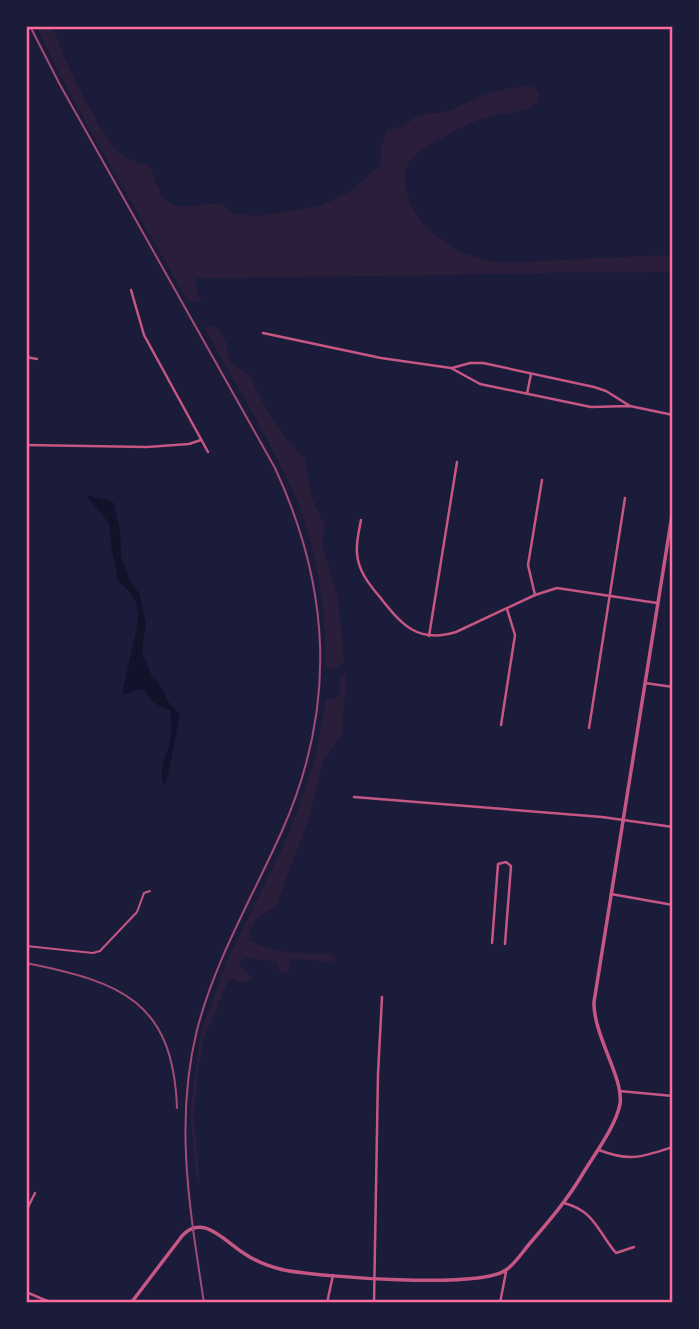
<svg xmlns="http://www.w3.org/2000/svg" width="699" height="1329" viewBox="0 0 699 1329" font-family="'Public Sans',sans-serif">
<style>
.green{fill:#2a1e3b}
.water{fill:#12122b}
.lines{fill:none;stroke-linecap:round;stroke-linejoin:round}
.service{stroke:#c65784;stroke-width:2}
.minor{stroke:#c65784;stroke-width:2.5}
.tertiary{stroke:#c65784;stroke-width:3.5}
.rail{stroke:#a44b75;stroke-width:2}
.neatline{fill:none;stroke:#ff6b9d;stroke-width:2.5}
</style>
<rect width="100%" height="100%" fill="#1b1b3a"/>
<g class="green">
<path d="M36 26H53C59 52 101 136 120 153 128 161 140 163 150 165 164 215 175 207 220 203L234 214 258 216 321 206 351 191 380 165 381 147 387 131 404 126 414 118 429 113H444L484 95 509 88 532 86 539 94 536 104C519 114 509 112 490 116 474 120 421 147 411 159 401 171 405 192 411 205 428 238 460 256 496 262 511 264 529 261 544 261 587 259 630 256 673 255V271C630 274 587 272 545 273 429 276 313 277 197 278L195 285 201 302 188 301 93 135 54 64Z"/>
<path d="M211 325 219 330 226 342 230 362 248 374 269 414 285 437 305 459 311 496 325 526 322 545 338 597 344 661 341 666 331 669 325 665C327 610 317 549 296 498 270 439 235 384 205 328Z"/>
<path d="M344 673 346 675 342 736 324 758 309 818 275 908C259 913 250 923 249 940 274 954 304 954 332 954L334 958 331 962 294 959 290 962 289 971 284 974H281L277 962 246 958 240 961V966L252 978 250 981 239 982 232 978 228 981 203 1041 198 1072 194 1117 200 1184H197L190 1112 200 1035 226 963 283 847 300 804 315 758 326 700 338 697 341 691 340 678Z"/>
</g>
<path class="water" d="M86 495 113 502 120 530 121 557 130 581 139 593 146 623 142 652 152 677 158 682 169 703 180 714 166 784 163 785C160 766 164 762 169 745 173 734 171 722 170 710 159 705 151 704 145 691L139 689 124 695 123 688C126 677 128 665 131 654 137 629 147 599 119 583L112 551 109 523Z"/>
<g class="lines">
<path class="service" d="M26 946 93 953 100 951 137 912 144 893 150 891"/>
<g class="minor">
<path d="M131 290 144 335 208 452"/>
<path d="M263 333 381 358 451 368 480 384 591 407 630 406 673 415"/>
<path d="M26 357 37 359"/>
<path d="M452 368 470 363H483L594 387 606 391 630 406"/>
<path d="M527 394 531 374"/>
<path d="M26 445 147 447 189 444 201 440"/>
<path d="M361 520C359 531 356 542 357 553 358 570 368 583 379 596 401 624 417 644 456 632L535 595 557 588 657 603"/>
<path d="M535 595 528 565 542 480"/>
<path d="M429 636 457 462"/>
<path d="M645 683 673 687"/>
<path d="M501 725 515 635 507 609"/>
<path d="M589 728 625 498"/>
<path d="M354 797 602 817 673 827"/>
<path d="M611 894 673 905"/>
<path d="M492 943 498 864 506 862 511 866 505 944"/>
<path d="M619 1091 673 1096"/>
<path d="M599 1150C630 1162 642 1157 673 1147"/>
<path d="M564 1203C595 1211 598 1232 616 1253L634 1247"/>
<path d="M26 1211 35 1193"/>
<path d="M26 1292 52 1303"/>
<path d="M327 1303 333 1275"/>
<path d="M374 1303 378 1074 382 997"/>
<path d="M500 1303 506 1272"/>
</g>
<path class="tertiary" d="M131 1303 182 1236C203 1212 226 1243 245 1254 257 1262 270 1267 284 1270 321 1277 479 1289 506 1270 516 1263 523 1251 531 1242 550 1220 567 1200 582 1175 594 1155 616 1126 620 1104 624 1078 593 1035 594 1002L673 509"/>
<g class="rail">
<path d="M30 26 59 83 275 468C331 589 337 707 282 831 253 896 215 960 197 1030 174 1122 190 1211 204 1303"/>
<path d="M26 963C121 982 173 1001 177 1108"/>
</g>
</g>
<rect width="699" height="1329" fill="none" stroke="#1b1b3a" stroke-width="56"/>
<rect x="28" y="28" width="643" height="1273" class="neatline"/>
</svg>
